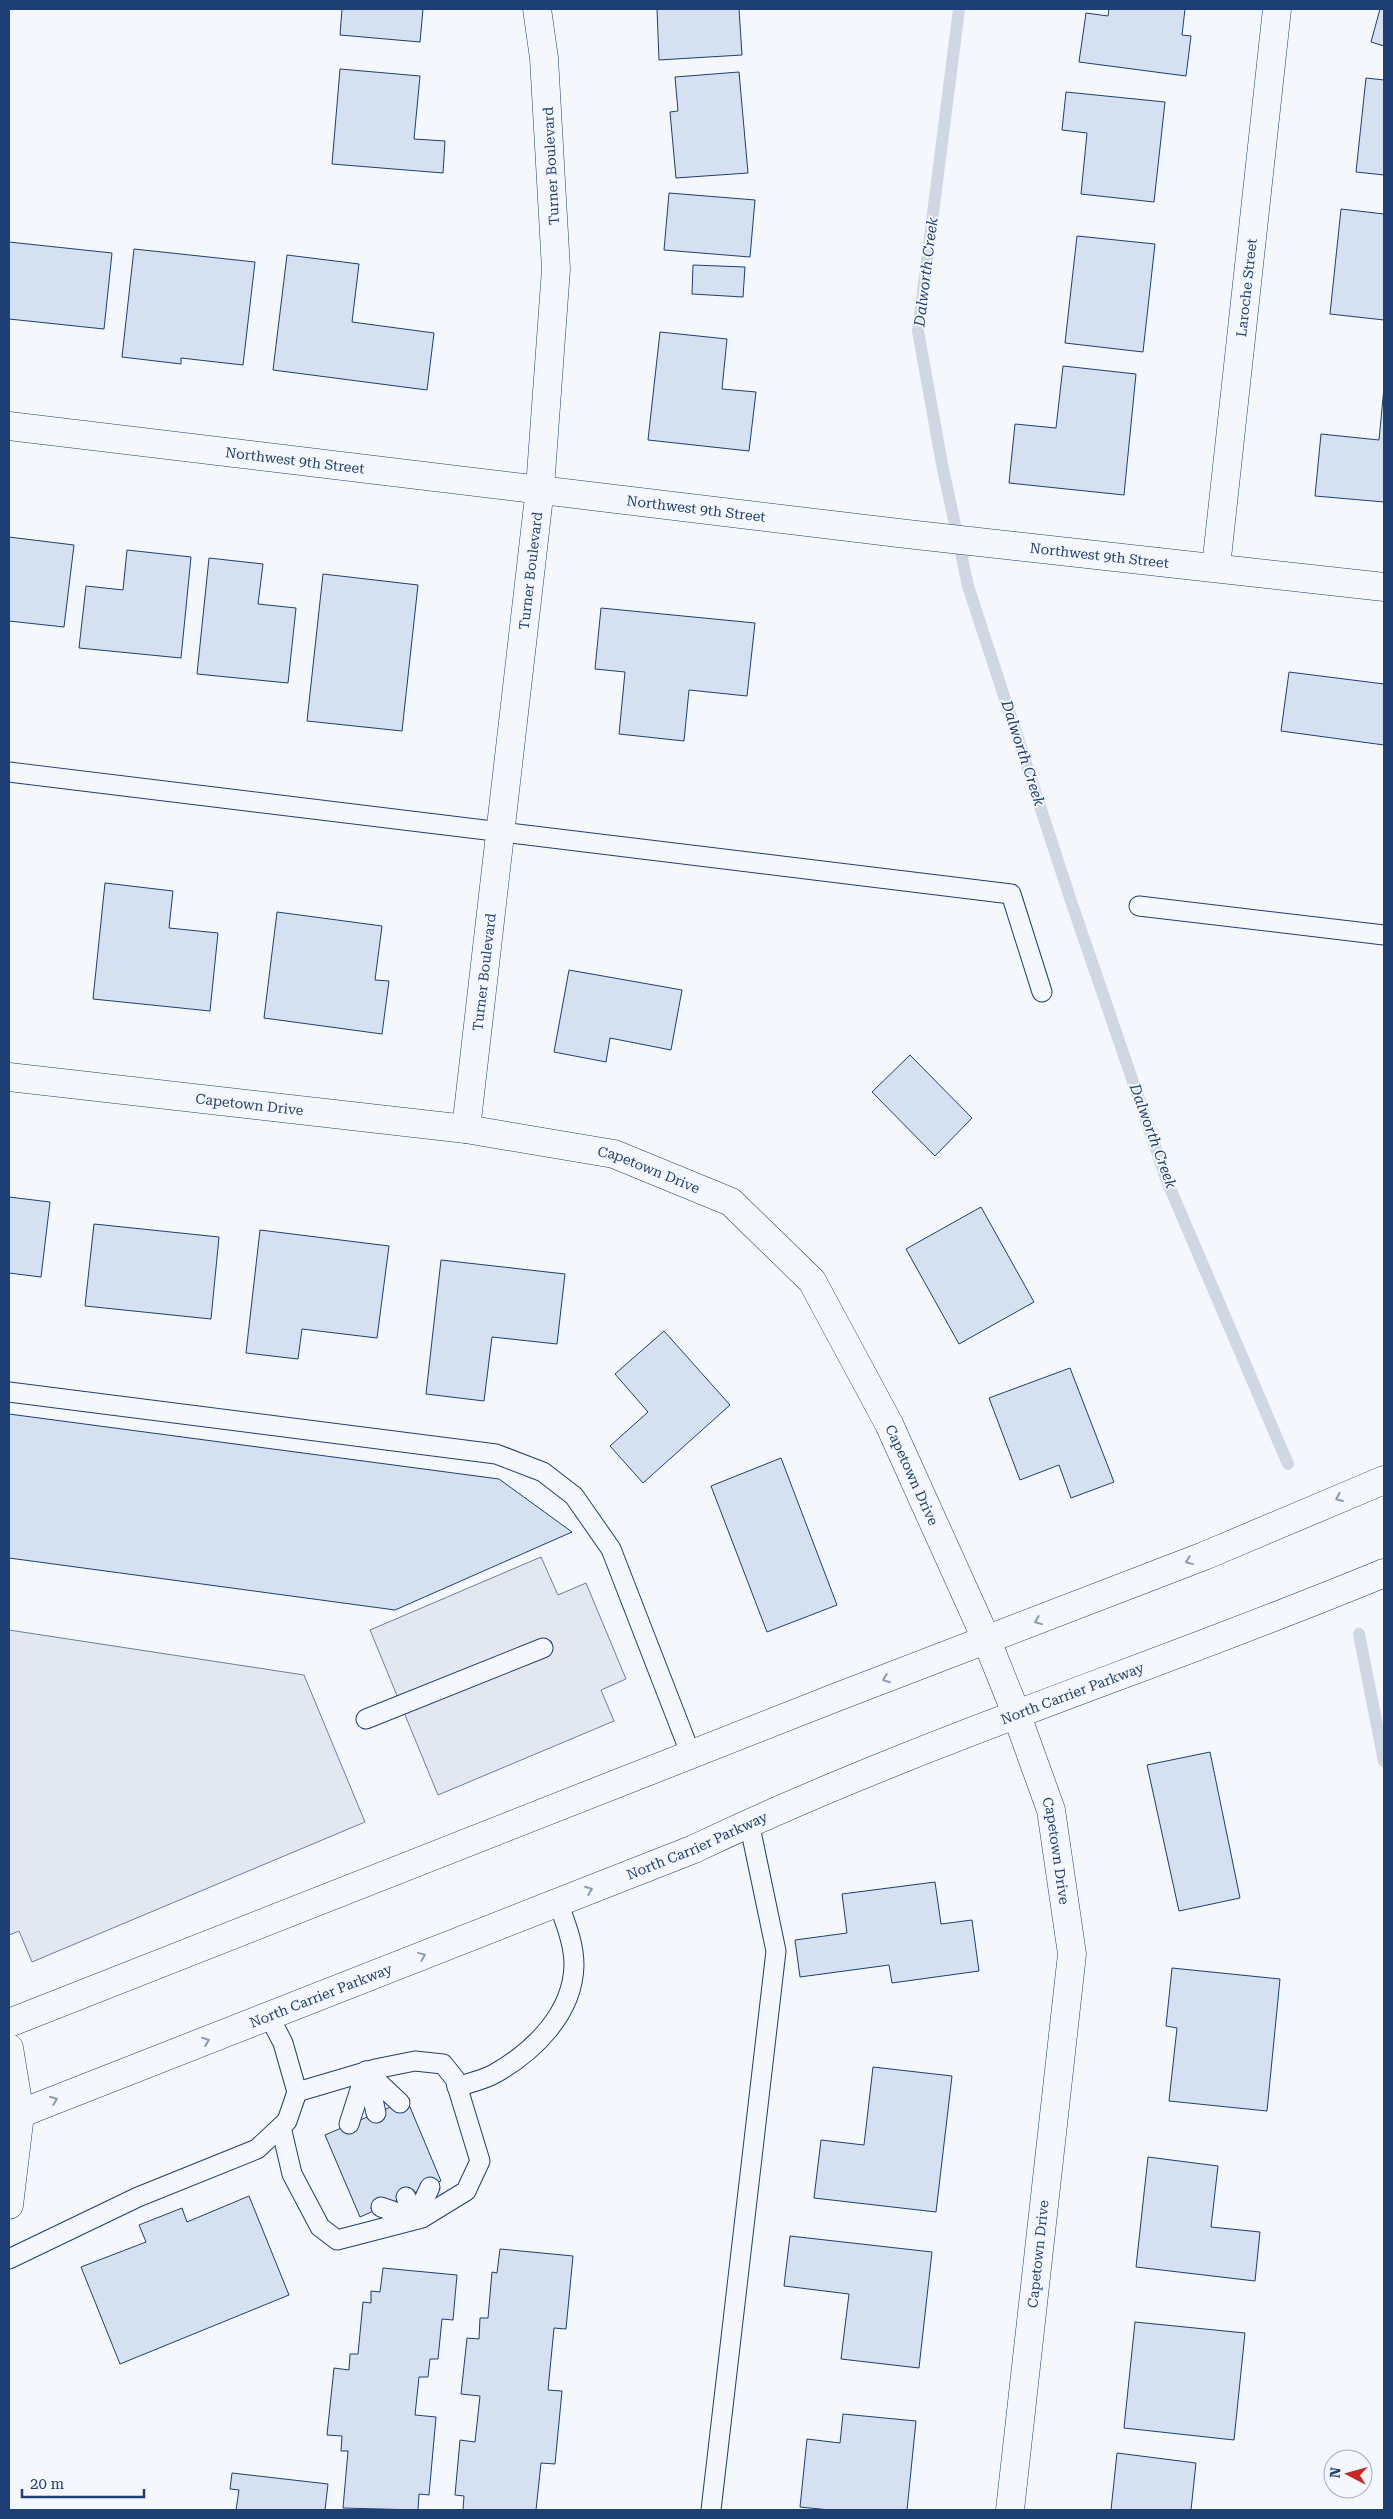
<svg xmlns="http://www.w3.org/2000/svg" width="1393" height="2519" viewBox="0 0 1393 2519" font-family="'Roboto Serif',serif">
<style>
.parking{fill:#e3e8f0;stroke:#687fa3}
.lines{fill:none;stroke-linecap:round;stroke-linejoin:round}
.stream{stroke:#cfd7e4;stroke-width:12}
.building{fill:#d5e0f0;stroke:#1d3f73}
.lane-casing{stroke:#1d3f73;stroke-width:21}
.street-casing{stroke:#1d3f73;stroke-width:29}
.secondary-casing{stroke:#1d3f73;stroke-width:29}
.lane{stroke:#f4f7fb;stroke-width:19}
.street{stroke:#f4f7fb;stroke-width:28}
.secondary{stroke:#f4f7fb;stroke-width:28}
.oneway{stroke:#889bb7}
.labels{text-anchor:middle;stroke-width:4;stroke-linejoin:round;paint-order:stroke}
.street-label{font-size:14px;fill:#1d3f73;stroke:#f4f7fb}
.water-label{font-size:15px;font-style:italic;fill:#1d3f73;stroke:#f4f7fb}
</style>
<rect width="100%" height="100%" fill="#f4f7fb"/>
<g class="parking">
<path d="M541 1557 558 1595 586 1583 626 1679 601 1690 614 1721 438 1795 370 1630Z"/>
<path d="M9 1630 304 1675 365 1822 32 1962 19 1931 9 1935Z"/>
</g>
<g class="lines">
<g class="stream">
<path d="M959 9 918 331 942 464 968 586 1071 901 1167 1181 1288 1464"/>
<path d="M1359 1634 1384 1761"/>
</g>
</g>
<g class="building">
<path d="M342 9H423L420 42 340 35Z"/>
<path d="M657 9H739L742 55 659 60Z"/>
<path d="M1109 9H1185L1182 35 1191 36 1186 76 1079 62 1086 13 1108 16Z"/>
<path d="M1380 9H1384V46L1371 42Z"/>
<path d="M340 69 420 76 414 139 445 141 443 173 332 164Z"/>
<path d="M739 72 748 173 676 178 670 112 678 111 675 77Z"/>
<path d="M1366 78 1384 80V175L1356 172Z"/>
<path d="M1066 92 1165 102 1154 202 1081 194 1087 133 1062 130Z"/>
<path d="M669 193 755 200 750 257 664 250Z"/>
<path d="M1341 209 1384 214V320L1330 314Z"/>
<path d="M1077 236 1155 244 1143 352 1065 343Z"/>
<path d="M9 242 112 253 104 329 9 319Z"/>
<path d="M134 249 255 262 243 365 181 358V364L122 357Z"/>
<path d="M287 255 359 264 352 322 434 333 427 390 273 370Z"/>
<path d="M693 265 745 267 743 297 692 294Z"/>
<path d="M660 332 727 339 722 389 756 392 749 451 648 440Z"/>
<path d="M1063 366 1136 374 1124 495 1009 483 1015 424 1056 428Z"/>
<path d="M1384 387V502L1315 496 1321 434 1379 440Z"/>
<path d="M9 537 74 545 64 627 9 621Z"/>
<path d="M127 550 191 557 181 658 79 648 86 586 123 590Z"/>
<path d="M209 558 263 564 258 604 296 608 288 683 197 674Z"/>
<path d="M323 574 418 585 402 731 307 721Z"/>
<path d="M601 608 755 623 747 696 689 690 684 741 619 734 625 672 595 669Z"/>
<path d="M1289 672 1384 684V745L1281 731Z"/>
<path d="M105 883 173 891 169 928 218 933 210 1011 93 999Z"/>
<path d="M277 912 382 926 375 980 389 981 382 1034 264 1018Z"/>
<path d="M569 970 682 990 671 1050 610 1038 606 1062 554 1052Z"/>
<path d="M910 1055 972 1118 935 1156 872 1092Z"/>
<path d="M9 1197 50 1202 41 1277 9 1273Z"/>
<path d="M981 1207 1034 1302 959 1344 906 1249Z"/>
<path d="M94 1224 219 1237 211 1319 85 1306Z"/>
<path d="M260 1230 389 1246 377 1338 302 1329 298 1359 246 1353Z"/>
<path d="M441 1260 565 1274 557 1344 492 1337 484 1401 426 1394Z"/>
<path d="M664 1331 730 1405 643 1483 610 1446 648 1412 615 1374Z"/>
<path d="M1070 1368 1114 1482 1071 1498 1059 1465 1020 1480 989 1398Z"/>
<path d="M9 1414 499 1479 572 1532 395 1610 9 1558Z"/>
<path d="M781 1458 837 1605 767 1632 711 1486Z"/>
<path d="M1210 1752 1240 1898 1179 1911 1147 1765Z"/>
<path d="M935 1882 941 1924 972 1920 979 1971 892 1983 889 1965 800 1977 795 1940 847 1933 842 1894Z"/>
<path d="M1172 1968 1280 1979 1267 2111 1169 2101 1177 2028 1166 2026Z"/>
<path d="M873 2067 952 2076 936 2212 814 2198 821 2140 864 2145Z"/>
<path d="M407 2100 441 2181 360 2217 325 2135Z"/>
<path d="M1148 2157 1218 2166 1211 2227 1260 2232 1255 2281 1136 2267Z"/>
<path d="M249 2196 289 2295 120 2364 81 2267 146 2242 139 2225 182 2208 187 2222Z"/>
<path d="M790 2236 932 2252 919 2368 841 2359 849 2294 784 2286Z"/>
<path d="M500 2249 573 2256 566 2329 554 2328 548 2390 562 2391 555 2464 541 2463 536 2510H463L464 2496 455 2495 460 2440 475 2442 480 2396 461 2394 467 2338 479 2339 480 2318H488L492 2272 497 2273Z"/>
<path d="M383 2268 457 2275 453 2320 442 2319 438 2359H430L428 2377H419L415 2415 436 2417 429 2495 419 2494 418 2510 343 2508 348 2451H341L342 2436 327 2435 334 2368 349 2370 350 2354H358L363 2302 371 2303V2291L380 2292Z"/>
<path d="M1135 2322 1245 2333 1234 2440 1124 2428Z"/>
<path d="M843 2414 916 2421 907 2510H830L800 2507 807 2439 840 2443Z"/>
<path d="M1117 2453 1196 2463 1191 2510H1111Z"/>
<path d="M232 2473 328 2484 325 2510H236L239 2490 230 2489Z"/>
</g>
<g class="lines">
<g class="lane-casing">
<g id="lane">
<path d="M9 772 1011 894 1042 992"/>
<path d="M1139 906 1384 935"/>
<path d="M9 1392 496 1454 543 1472 574 1496 611 1549 691 1755"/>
<path d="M366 1719 543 1648"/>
<path d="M366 2071 400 2103"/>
<path d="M367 2072 376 2113"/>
<path d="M457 2087C469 2083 483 2080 494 2074 533 2052 573 2014 574 1965 574 1943 565 1922 558 1902"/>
<path d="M349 2124 366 2071"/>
<path d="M281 2127 292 2174 320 2227 337 2240 422 2218 466 2191 480 2161 455 2079 443 2064 415 2061 375 2069 297 2092"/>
<path d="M406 2197 415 2219"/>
<path d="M381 2207 415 2219"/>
<path d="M415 2219 430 2187"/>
<path d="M9 2259 138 2197 257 2149 287 2121 297 2092 283 2043 269 2016"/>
<path d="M711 2510 776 1951 749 1822"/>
</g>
</g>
<g class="street-casing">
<g id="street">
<path id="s1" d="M9 426 907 534 1384 587"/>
<path id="s2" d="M1216 567 1277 9"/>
<path id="s3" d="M9 1077 466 1129 614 1154 731 1202 812 1281 889 1424 987 1641 1016 1713 1051 1810 1072 1954 1010 2510"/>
<path id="s4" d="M466 1129 540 488 556 269 544 58 537 9"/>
<path d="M9 2048 20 2114 9 2205"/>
</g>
</g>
<g class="secondary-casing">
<g id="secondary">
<path d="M9 2023 837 1697 1204 1556 1384 1480"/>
<path id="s5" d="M9 2118 694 1849C918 1742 1155 1668 1384 1573"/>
</g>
</g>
<use href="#lane" class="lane"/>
<use href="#street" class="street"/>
<use href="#secondary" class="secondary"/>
</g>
<defs><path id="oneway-chevron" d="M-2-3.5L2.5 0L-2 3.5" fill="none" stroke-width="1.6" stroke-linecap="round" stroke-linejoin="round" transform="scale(1.25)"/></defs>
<g class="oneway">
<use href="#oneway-chevron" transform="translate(1339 1498) rotate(157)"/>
<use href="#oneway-chevron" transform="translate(1189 1561) rotate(158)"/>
<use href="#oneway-chevron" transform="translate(1038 1621) rotate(158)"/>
<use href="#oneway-chevron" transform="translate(886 1679) rotate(159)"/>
<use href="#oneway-chevron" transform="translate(589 1890) rotate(-21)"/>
<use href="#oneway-chevron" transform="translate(422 1956) rotate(-22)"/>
<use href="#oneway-chevron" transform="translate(206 2041) rotate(-21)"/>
<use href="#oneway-chevron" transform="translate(54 2100) rotate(-21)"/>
</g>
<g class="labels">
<g class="street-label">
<text transform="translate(551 166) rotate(-93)" y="5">Turner Boulevard</text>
<text dy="5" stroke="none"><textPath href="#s2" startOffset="281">Laroche Street</textPath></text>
<text dy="5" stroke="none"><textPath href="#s1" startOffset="288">Northwest 9th Street</textPath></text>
<text dy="5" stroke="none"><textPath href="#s1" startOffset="692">Northwest 9th Street</textPath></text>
<text dy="5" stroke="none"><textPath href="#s1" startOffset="1098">Northwest 9th Street</textPath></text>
<text dy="5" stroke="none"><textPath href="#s4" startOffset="562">Turner Boulevard</textPath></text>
<text dy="5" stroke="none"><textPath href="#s4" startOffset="158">Turner Boulevard</textPath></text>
<text dy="5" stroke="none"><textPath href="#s3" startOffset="242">Capetown Drive</textPath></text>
<text dy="5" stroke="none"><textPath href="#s3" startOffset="648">Capetown Drive</textPath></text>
<text dy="5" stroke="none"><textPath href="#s3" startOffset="1068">Capetown Drive</textPath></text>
<text dy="5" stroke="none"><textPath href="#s5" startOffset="1145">North Carrier Parkway</textPath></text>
<text dy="5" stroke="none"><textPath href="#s5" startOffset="740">North Carrier Parkway</textPath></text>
<text dy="5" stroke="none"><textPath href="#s3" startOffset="1472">Capetown Drive</textPath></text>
<text dy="5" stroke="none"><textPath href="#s5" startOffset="335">North Carrier Parkway</textPath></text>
<text transform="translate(1038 2254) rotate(-84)" y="5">Capetown Drive</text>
</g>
<g class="water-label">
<text transform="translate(926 272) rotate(-83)" y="5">Dalworth Creek</text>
<text transform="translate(1023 753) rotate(72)" y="5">Dalworth Creek</text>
<text transform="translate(1153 1136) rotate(70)" y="5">Dalworth Creek</text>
</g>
</g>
<rect width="1393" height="2519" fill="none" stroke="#1d3f73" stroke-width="20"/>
<g transform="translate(1348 2474) rotate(276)"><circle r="24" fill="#f4f7fb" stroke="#9eadc5"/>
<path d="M0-4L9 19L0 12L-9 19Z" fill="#c62828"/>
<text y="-8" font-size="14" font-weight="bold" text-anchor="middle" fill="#1d3f73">N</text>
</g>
<path d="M22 2489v8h122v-8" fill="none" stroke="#1d3f73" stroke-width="2.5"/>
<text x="30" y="2489" font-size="15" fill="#1d3f73" stroke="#f4f7fb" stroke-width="4" paint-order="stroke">20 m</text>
</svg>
